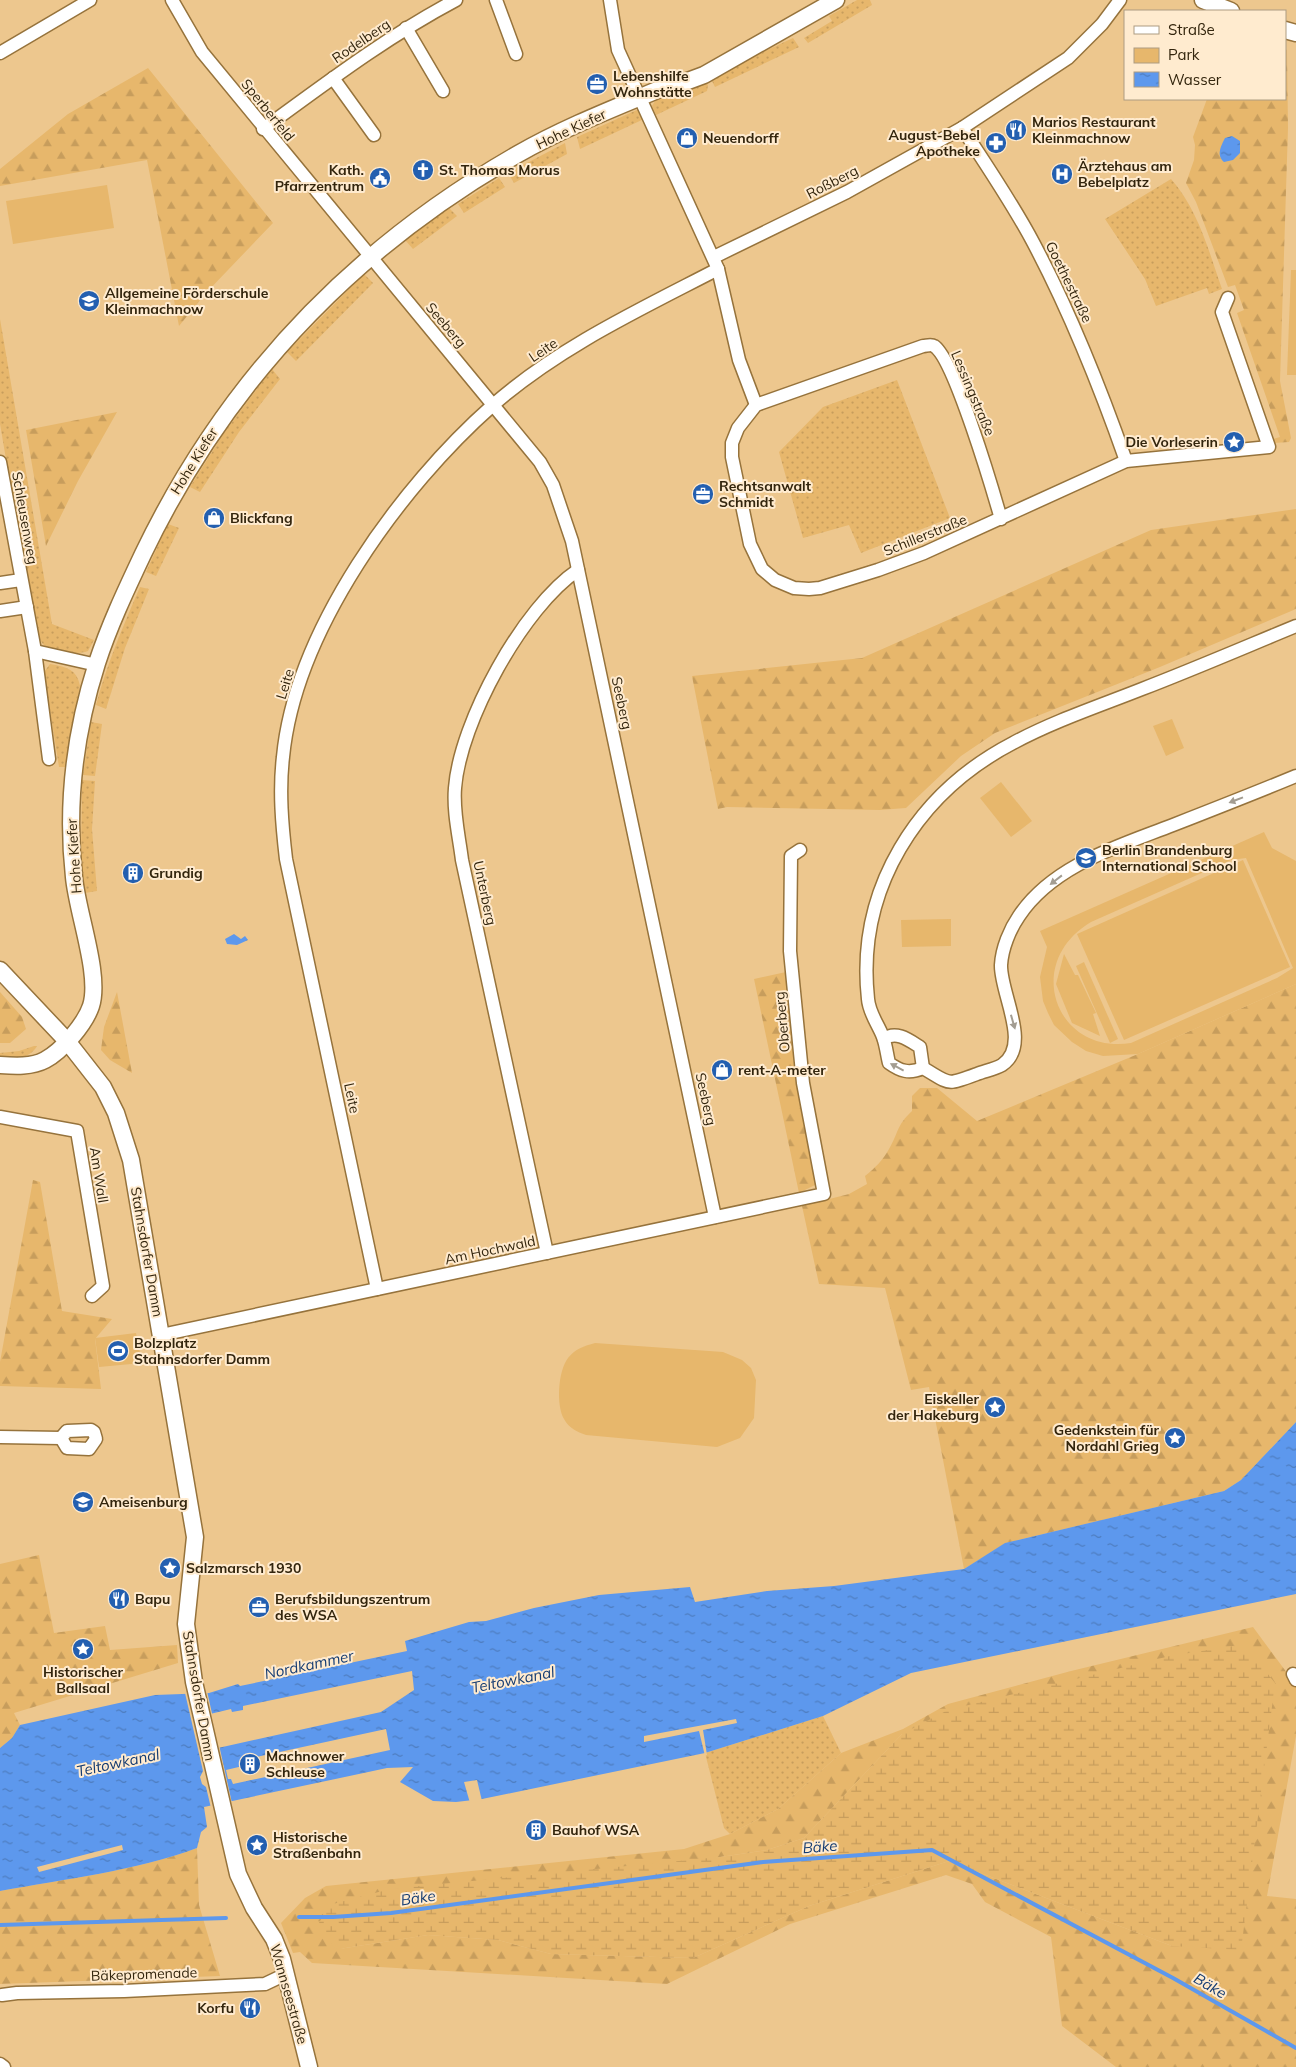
<svg xmlns="http://www.w3.org/2000/svg" width="1296" height="2067" viewBox="0 0 1296 2067" font-family="Mulish,sans-serif">
<style>
.green{fill:url(#green-dots)}
.forest{fill:url(#forest-firs);fill-rule:evenodd}
.wetland{fill:url(#wetland-marsh)}
.pitch{fill:#e7b76c;fill-rule:evenodd}
.water{fill:url(#water-ripples);fill-rule:evenodd}
.pier{fill:#edc78e}
.lines{fill:none;stroke-linecap:round;stroke-linejoin:round}
.stream{stroke:#5d98ed;stroke-width:4}
.minor-casing{stroke:#96733c;stroke-width:15}
.tertiary-casing{stroke:#96733c;stroke-width:19}
.minor{stroke:#fff;stroke-width:12}
.tertiary{stroke:#fff;stroke-width:16}
.oneway{fill:#a39d92}
.labels{text-anchor:middle;stroke-width:4;stroke-linejoin:round;paint-order:stroke}
.street-label{font-size:14px;fill:#33250d;stroke:#ffebcf}
.poi-label{font-size:14px;font-weight:bold;fill:#33250d;stroke:#ffebcf;text-anchor:start}
.water-label{font-size:15px;font-style:italic;fill:#153c72;stroke:#ffebcf}
</style>
<defs>
<pattern id="green-dots" width="8" height="8" patternUnits="userSpaceOnUse" patternTransform="scale(1.25)"><rect width="8" height="8" fill="#e7b76c"/><path d="M2 2h.1M6 6h.1" fill="none" stroke="#c79d5c" stroke-width="1.8" stroke-linecap="round"/></pattern>
<pattern id="forest-firs" width="22" height="20" patternUnits="userSpaceOnUse" patternTransform="scale(1.25)"><rect width="22" height="20" fill="#e7b76c"/><path d="M5 1l3.5 6h-7zM16 11l3.5 6h-7z" fill="#c79d5c"/></pattern>
<pattern id="wetland-marsh" width="20" height="14" patternUnits="userSpaceOnUse" patternTransform="scale(1.25)"><rect width="20" height="14" fill="#e7b76c"/><path d="M1 5h8M5 5V1M11 12h8M15 12V8" fill="none" stroke="#c79d5c"/></pattern>
<pattern id="water-ripples" width="26" height="14" patternUnits="userSpaceOnUse" patternTransform="scale(1.25)"><rect width="26" height="14" fill="#5d98ed"/><path d="M2 4q2-2 4 0t4 0M15 11q2-2 4 0t4 0" fill="none" stroke="#4d7cbe"/></pattern>
</defs>
<rect width="100%" height="100%" fill="#edc78e"/>
<g class="green">
<path d="M857 0H870L872 5 808 43 804 38 832 21 829 16Z"/>
<path d="M793 38 799 47 715 87 710 77Z"/>
<path d="M703 79 708 85 707 91 656 115 652 106 657 98Z"/>
<path d="M639 109 644 119 580 149 577 137Z"/>
<path d="M565 143 567 154 514 183 508 173Z"/>
<path d="M499 178 505 187 464 213 458 204Z"/>
<path d="M1171 179C1198 209 1209 252 1222 289L1209 294 1207 288 1156 306 1145 279 1105 219Z"/>
<path d="M449 208 457 216 413 249 405 240Z"/>
<path d="M364 274 373 283 296 361 287 352Z"/>
<path d="M0 319 52 624 94 640 88 651C78 655 54 653 45 646 40 642 38 635 35 629L0 424Z"/>
<path d="M272 369 280 379 239 432 200 492 190 487 224 433Z"/>
<path d="M897 380 950 518 861 553 849 525 803 538 779 452 823 407Z"/>
<path d="M168 524 179 528 156 576 146 572Z"/>
<path d="M140 587 149 589 125 648 106 709 96 705C107 664 123 626 140 587Z"/>
<path d="M50 664C66 667 77 669 80 686L65 767H59L44 672Z"/>
<path d="M91 722 102 724 95 776 83 775Z"/>
<path d="M82 780 95 781 92 829 97 891 85 893 81 862Z"/>
<path d="M34 1046H37C29 1060 14 1058 0 1059V1053L19 1051Z"/>
<path d="M823 1716 841 1753 778 1809 730 1834 724 1828 705 1753Z"/>
</g>
<g class="forest">
<path d="M1285 49 1287 50 1288 128 1280 381 1291 438 1289 442 1274 443 1273 439 1280 437 1237 313 1244 310 1235 285 1228 287 1196 202 1186 183 1194 160 1195 145 1193 137 1207 99H1285Z"/>
<path d="M148 68 273 223 205 294 179 326 147 160 0 186V169L68 114Z"/>
<path d="M117 412 78 481 46 546 26 430Z"/>
<path d="M1296 509V609L1160 667 995 733 961 756 906 808 880 810 727 807 718 809 692 676 862 658 1151 530Z"/>
<path d="M786 972 795 1078 815 1185 799 1193 754 979Z"/>
<path d="M1296 984V1422L1241 1480 1224 1491 1006 1543 964 1569 929 1387 911 1390 885 1288 819 1284 802 1206 849 1194 867 1184 865 1176C875 1168 883 1160 889 1149 899 1132 896 1126 912 1111V1096L920 1088H937L977 1121 1138 1054Z"/>
<path d="M0 992 22 1017 26 1029 10 1043H0Z"/>
<path d="M117 992 132 1073 110 1060 101 1050 104 1027Z"/>
<path d="M33 1180 40 1182 62 1311 112 1319 95 1339 101 1389 0 1386V1362Z"/>
<path d="M39 1555 54 1633 105 1626 110 1650 177 1645 178 1663 14 1713 20 1725 12 1738 0 1748V1564Z"/>
<path d="M1253 1627 1296 1685V1736L1267 1896 1296 1899V2067H1116L1062 2026 1051 1937 985 1902 972 1884 946 1875 790 1924 667 1984 312 1963 300 1952 293 1953 281 1923 305 1898 326 1886 684 1849 730 1834 778 1809 841 1753 903 1729 948 1704 1071 1671ZM902 1734 1172 1946 949 1861 809 1906 693 1958 551 1954 498 1940 428 1935 339 1949 720 1857 767 1850 804 1838Z"/>
<path d="M197 1848 199 1905 220 1976 0 1984V1891C65 1879 135 1871 197 1848Z"/>
</g>
<path class="wetland" d="M1233 1646 1250 1652 1275 1683 1241 1950 1172 1946 949 1861 809 1906 693 1958 551 1954 498 1940 428 1935 339 1949 315 1930 329 1905 390 1889 720 1857 767 1850 804 1838 902 1734 948 1710 1170 1656Z"/>
<g class="pitch">
<path d="M107 185 114 228 13 244 6 201Z"/>
<path d="M1291 270H1296V375H1287Z"/>
<path d="M1172 719 1184 748 1166 756 1153 726Z"/>
<path d="M1001 782 1032 821 1011 837 980 798Z"/>
<path d="M1264 832 1272 848 1296 861V984L1138 1054 1103 1056 1086 1051 1072 1042 1054 1025 1048 1013 1043 1001 1040 977 1047 947 1040 931ZM1246 858 1293 968 1277 978 1131 1043C1056 1055 1022 963 1091 922L1231 860Z"/>
<path d="M1243 860 1290 967 1124 1040 1077 934Z"/>
<path d="M951 919V946L902 947 901 920Z"/>
<path d="M1064 954 1075 975H1078L1096 1013 1093 1014 1100 1036 1072 1023 1056 984Z"/>
<path d="M1084 962 1118 1039 1110 1043 1076 966Z"/>
<path d="M136 1333 142 1363 99 1367 95 1338Z"/>
<path d="M595 1343 723 1352 742 1360 751 1368 756 1380 754 1418 740 1438 717 1447 586 1435C577 1432 569 1428 564 1419 556 1405 558 1371 568 1358 575 1349 584 1346 595 1343Z"/>
</g>
<g class="water">
<path d="M1232 136 1240 141V153L1233 160 1224 162C1216 155 1221 146 1225 138Z"/>
<path d="M234 934 241 939 245 936 248 940 237 945 227 944 225 939Z"/>
<path d="M1296 1422V1594L911 1673 823 1716 705 1753 482 1799 456 1802 433 1801 400 1782 413 1767 387 1768 204 1807 207 1827 201 1832 197 1848C135 1871 65 1879 0 1891V1748L12 1738 20 1725 155 1695 209 1693 238 1684 240 1686 407 1651 405 1641 469 1622 486 1621 534 1608 599 1595 690 1587 695 1602 767 1591 834 1586 964 1569 1005 1543 1224 1491 1241 1480ZM412 1671 414 1690 381 1712 218 1748 210 1714 231 1709 232 1712 243 1710V1706ZM386 1729 390 1750 233 1784 231 1779H228L226 1770 243 1766 242 1760Z"/>
</g>
<g class="pier">
<path d="M207 1691 232 1803 211 1808 206 1787 202 1784 200 1777 203 1771 185 1693Z"/>
<path d="M736 1719 737 1723 703 1730 707 1755 705 1756 699 1731 644 1742V1736Z"/>
<path d="M477 1780 482 1801 470 1803 464 1782Z"/>
<path d="M122 1845 123 1850 39 1872 37 1867Z"/>
</g>
<g class="lines">
<g class="stream">
<path d="M299 1917H333L391 1913 763 1862 932 1850 1173 1978 1296 2048"/>
<path d="M0 1925 226 1918"/>
</g>
<g class="minor-casing">
<g id="minor">
<path d="M172 0 202 52 540 462 553 485 572 541 715 1217"/>
<path d="M496 0 516 54"/>
<path d="M610 0 618 50 718 269 739 360 756 405"/>
<path d="M406 28 443 91"/>
<path d="M0 53 90 0"/>
<path d="M333 78 374 135"/>
<path d="M962 128C987 166 1013 204 1034 244 1071 314 1100 387 1126 461"/>
<path d="M263 129C326 83 388 36 456 0"/>
<path d="M714 257 847 192 962 128 1068 58 1102 24 1120 0"/>
<path d="M0 462 35 651 49 759"/>
<path d="M1001 519C993 491 954 358 934 346 931 344 926 346 923 346L756 405 738 428 732 443V457L750 544 762 569 775 580 794 588 809 589 820 588 878 570 924 553 1126 461 1269 447 1222 312 1228 298"/>
<path d="M0 583 21 580"/>
<path d="M0 611 27 607"/>
<path d="M1296 626C1245 647 1194 669 1142 689 1099 706 1054 721 1013 743 917 793 856 889 868 999 869 1013 878 1024 883 1037 886 1045 887 1055 889 1063 900 1071 909 1074 923 1068 951 1084 945 1086 977 1074 985 1071 995 1069 1002 1065 1032 1045 1000 993 1001 965 1002 948 1010 929 1019 916 1053 865 1119 846 1173 825 1214 809 1255 793 1296 776"/>
<path d="M35 651 97 665"/>
<path d="M884 1039C896 1030 909 1040 920 1047L923 1068"/>
<path d="M0 1117 77 1131 103 1286 92 1296"/>
<path d="M547 1253 462 860C459 836 453 812 455 788 460 722 523 607 578 570"/>
<path d="M377 1289 286 859C282 825 279 791 283 757 295 631 400 487 493 405 559 347 641 309 718 269"/>
<path d="M161 1335 824 1194 803 1083 790 951 791 856 800 850"/>
<path d="M91 1430 94 1432 96 1439 89 1449 67 1448 61 1438 67 1431Z"/>
<path d="M0 1437 61 1438"/>
<path d="M1293 1674 1296 1680"/>
<path d="M2 1995 17 1993 124 1991 265 1984 286 1974"/>
<path d="M0 2064 4 2067"/>
</g>
</g>
<g class="tertiary-casing">
<g id="tertiary">
<path d="M1203 0 1231 11"/>
<path d="M1285 30 1296 33"/>
<path d="M0 970 67 1041 103 1087 116 1113 131 1160 195 1537 186 1624 194 1682 238 1874 254 1908 274 1939 282 1959 309 2067"/>
<path d="M0 1065C15 1066 32 1067 45 1060 62 1051 85 1024 91 1006 101 975 77 912 74 877 66 805 75 732 97 663 109 626 126 590 143 554 226 381 352 249 518 154 565 127 617 107 667 86L677 85 704 75 836 0"/>
</g>
</g>
<use href="#minor" class="minor"/>
<use href="#tertiary" class="tertiary"/>
</g>
<defs><path id="oneway-solid" d="M-6-.8H1V-3.2L6.5 0L1 3.2V.8H-6Z" transform="scale(1.25)"/></defs>
<g class="oneway">
<use href="#oneway-solid" transform="translate(1236 800) rotate(159)"/>
<use href="#oneway-solid" transform="translate(1056 880) rotate(142)"/>
<use href="#oneway-solid" transform="translate(1013 1022) rotate(74)"/>
<use href="#oneway-solid" transform="translate(897 1067) rotate(-152)"/>
</g>
<defs>
<g id="office-disc" transform="scale(1.125)"><circle r="9.5" fill="#235fb0" stroke="#ffebcf"/><path d="M-6-3h4V-5.5h4V-3h4V5H-6ZM-1-4.5V-3h2v-1.5ZM-6 0V1H6V0Z" fill="#fff"/></g>
<g id="restaurant-disc" transform="scale(1.125)"><circle r="9.5" fill="#235fb0" stroke="#ffebcf"/><path d="M-5-6h1v4h1v-4h1v4h1v-4h1v5L-1.5 .5V6h-2V.5L-5-1ZM5-6V6H3V1.5H1.5Q1.5-4 5-6Z" fill="#fff"/></g>
<g id="shop-disc" transform="scale(1.125)"><circle r="9.5" fill="#235fb0" stroke="#ffebcf"/><path d="M-5-2.5h2.3a2.7 3.5 0 0 1 5.4 0H5L5.5 6h-11ZM-1.5-2.5h3a1.5 2.3 0 0 0-3 0Z" fill="#fff"/></g>
<g id="pharmacy-disc" transform="scale(1.125)"><circle r="9.5" fill="#235fb0" stroke="#ffebcf"/><path d="M-2-6h4v4h4v4h-4v4h-4v-4h-4v-4h4Z" fill="#fff"/></g>
<g id="church-disc" transform="scale(1.125)"><circle r="9.5" fill="#235fb0" stroke="#ffebcf"/><path d="M-1.2-6h2.4v3.5h3.3v2.4h-3.3V6h-2.4V-.1h-3.3v-2.4h3.3Z" fill="#fff"/></g>
<g id="hospital-disc" transform="scale(1.125)"><circle r="9.5" fill="#235fb0" stroke="#ffebcf"/><path d="M-5-5h3v3.5h4V-5h3V5h-3V1.5h-4V5h-3Z" fill="#fff"/></g>
<g id="civic-disc" transform="scale(1.125)"><circle r="9.5" fill="#235fb0" stroke="#ffebcf"/><path d="M-.6-6.5H3V-4.5H.6V-3L4-1V1h2V6H-6V1h2V-1L-.6-3ZM-1.2 2.5V6h2.4V2.5Z" fill="#fff"/></g>
<g id="school-disc" transform="scale(1.125)"><circle r="9.5" fill="#235fb0" stroke="#ffebcf"/><path d="M0-5L7-2L0 1L-7-2ZM-4 1L0 2.5L4 1V4Q0 6-4 4Z" fill="#fff"/></g>
<g id="sight-disc" transform="scale(1.125)"><circle r="9.5" fill="#235fb0" stroke="#ffebcf"/><path d="M0-6L1.8-2.2L6-1.7L2.9 1.2L3.7 5.4L0 3.3L-3.7 5.4L-2.9 1.2L-6-1.7L-1.8-2.2Z" fill="#fff"/></g>
<g id="building-disc" transform="scale(1.125)"><circle r="9.5" fill="#235fb0" stroke="#ffebcf"/><path d="M-4-6H4V6H1V3H-1V6H-4ZM-2.5-4.3h1.7v1.8h-1.7ZM.8-4.3h1.7v1.8H.8ZM-2.5-1h1.7V.8h-1.7ZM.8-1h1.7V.8H.8Z" fill="#fff"/></g>
<g id="stadium-disc" transform="scale(1.125)"><circle r="9.5" fill="#235fb0" stroke="#ffebcf"/><path d="M0-5a6.5 5 0 1 0 0 10a6.5 5 0 1 0 0-10ZM-3.5-1.8h7v3.6h-7Z" fill="#fff"/></g>
</defs>
<g fill-rule="evenodd">
<use href="#office-disc" x="597" y="84"/>
<use href="#restaurant-disc" x="1016" y="130"/>
<use href="#shop-disc" x="687" y="138"/>
<use href="#pharmacy-disc" x="996" y="143"/>
<use href="#church-disc" x="423" y="170"/>
<use href="#hospital-disc" x="1062" y="174"/>
<use href="#civic-disc" x="380" y="178"/>
<use href="#school-disc" x="89" y="301"/>
<use href="#sight-disc" x="1234" y="442"/>
<use href="#office-disc" x="703" y="494"/>
<use href="#shop-disc" x="214" y="518"/>
<use href="#school-disc" x="1086" y="858"/>
<use href="#building-disc" x="133" y="873"/>
<use href="#shop-disc" x="722" y="1070"/>
<use href="#stadium-disc" x="118" y="1351"/>
<use href="#sight-disc" x="995" y="1407"/>
<use href="#sight-disc" x="1175" y="1438"/>
<use href="#school-disc" x="83" y="1502"/>
<use href="#sight-disc" x="170" y="1568"/>
<use href="#restaurant-disc" x="119" y="1599"/>
<use href="#office-disc" x="259" y="1607"/>
<use href="#sight-disc" x="83" y="1649"/>
<use href="#building-disc" x="250" y="1764"/>
<use href="#building-disc" x="536" y="1830"/>
<use href="#sight-disc" x="257" y="1845"/>
<use href="#restaurant-disc" x="250" y="2008"/>
</g>
<g class="labels">
<g class="street-label">
<text transform="translate(361 41) rotate(-34)" y="5">Rodelberg</text>
<text transform="translate(268 110) rotate(51)" y="5">Sperberfeld</text>
<text transform="translate(571 129) rotate(-25)" y="5">Hohe Kiefer</text>
<text transform="translate(832 182) rotate(-27)" y="5">Roßberg</text>
<text transform="translate(1069 282) rotate(64)" y="5">Goethestraße</text>
<text transform="translate(446 325) rotate(50)" y="5">Seeberg</text>
<text transform="translate(543 350) rotate(-34)" y="5">Leite</text>
<text transform="translate(973 393) rotate(67)" y="5">Lessingstraße</text>
<text transform="translate(194 461) rotate(-58)" y="5">Hohe Kiefer</text>
<text transform="translate(25 518) rotate(80)" y="5">Schleusenweg</text>
<text transform="translate(925 535) rotate(-22)" y="5">Schillerstraße</text>
<text transform="translate(285 684) rotate(-73)" y="5">Leite</text>
<text transform="translate(622 703) rotate(78)" y="5">Seeberg</text>
<text transform="translate(74 856) rotate(-94)" y="5">Hohe Kiefer</text>
<text transform="translate(485 893) rotate(78)" y="5">Unterberg</text>
<text transform="translate(782 1022) rotate(-95)" y="5">Oberberg</text>
<text transform="translate(352 1098) rotate(78)" y="5">Leite</text>
<text transform="translate(706 1099) rotate(78)" y="5">Seeberg</text>
<text transform="translate(99 1175) rotate(81)" y="5">Am Wall</text>
<text transform="translate(490 1250) rotate(-12)" y="5">Am Hochwald</text>
<text transform="translate(147 1252) rotate(80)" y="5">Stahnsdorfer Damm</text>
<text transform="translate(199 1696) rotate(80)" y="5">Stahnsdorfer Damm</text>
<text transform="translate(144 1974) rotate(-2)" y="5">Bäkepromenade</text>
<text transform="translate(289 1994) rotate(74)" y="5">Wannseestraße</text>
</g>
<g class="poi-label">
<text x="613" y="81">Lebenshilfe<tspan x="613" dy="16">Wohnstätte</tspan></text>
<text x="1032" y="127">Marios Restaurant<tspan x="1032" dy="16">Kleinmachnow</tspan></text>
<text x="980" y="140" text-anchor="end">August-Bebel<tspan x="980" dy="16">Apotheke</tspan></text>
<text x="703" y="143">Neuendorff</text>
<text x="1078" y="171">Ärztehaus am<tspan x="1078" dy="16">Bebelplatz</tspan></text>
<text x="364" y="175" text-anchor="end">Kath.<tspan x="364" dy="16">Pfarrzentrum</tspan></text>
<text x="439" y="175">St. Thomas Morus</text>
<text x="105" y="298">Allgemeine Förderschule<tspan x="105" dy="16">Kleinmachnow</tspan></text>
<text x="1218" y="447" text-anchor="end">Die Vorleserin</text>
<text x="719" y="491">Rechtsanwalt<tspan x="719" dy="16">Schmidt</tspan></text>
<text x="230" y="523">Blickfang</text>
<text x="1102" y="855">Berlin Brandenburg<tspan x="1102" dy="16">International School</tspan></text>
<text x="149" y="878">Grundig</text>
<text x="738" y="1075">rent-A-meter</text>
<text x="134" y="1348">Bolzplatz<tspan x="134" dy="16">Stahnsdorfer Damm</tspan></text>
<text x="979" y="1404" text-anchor="end">Eiskeller<tspan x="979" dy="16">der Hakeburg</tspan></text>
<text x="1159" y="1435" text-anchor="end">Gedenkstein für<tspan x="1159" dy="16">Nordahl Grieg</tspan></text>
<text x="99" y="1507">Ameisenburg</text>
<text x="186" y="1573">Salzmarsch 1930</text>
<text x="135" y="1604">Bapu</text>
<text x="275" y="1604">Berufsbildungszentrum<tspan x="275" dy="16">des WSA</tspan></text>
<text x="83" y="1677" text-anchor="middle">Historischer<tspan x="83" dy="16">Ballsaal</tspan></text>
<text x="266" y="1761">Machnower<tspan x="266" dy="16">Schleuse</tspan></text>
<text x="552" y="1835">Bauhof WSA</text>
<text x="273" y="1842">Historische<tspan x="273" dy="16">Straßenbahn</tspan></text>
<text x="234" y="2013" text-anchor="end">Korfu</text>
</g>
<g class="water-label">
<text transform="translate(309 1665) rotate(-12)" y="5">Nordkammer</text>
<text transform="translate(513 1680) rotate(-11)" y="5">Teltowkanal</text>
<text transform="translate(118 1763) rotate(-12)" y="5">Teltowkanal</text>
<text transform="translate(820 1847) rotate(-4)" y="5">Bäke</text>
<text transform="translate(418 1898) rotate(-8)" y="5">Bäke</text>
<text transform="translate(1210 1986) rotate(30)" y="5">Bäke</text>
</g>
</g>
<rect x="1124" y="10" width="162" height="90" fill="#ffebcf" stroke="#ad9c81"/>
<rect x="1134" y="26" width="25" height="8" fill="#ffffff" stroke="#ad9c81"/>
<text x="1168" y="35" font-size="15" fill="#33250d">Straße</text>
<rect x="1134" y="48" width="25" height="15" fill="#e7b76c" stroke="#ad9c81"/>
<text x="1168" y="60" font-size="15" fill="#33250d">Park</text>
<rect x="1134" y="72" width="25" height="15" fill="url(#water-ripples)" stroke="#ad9c81"/>
<text x="1168" y="85" font-size="15" fill="#33250d">Wasser</text>
</svg>
